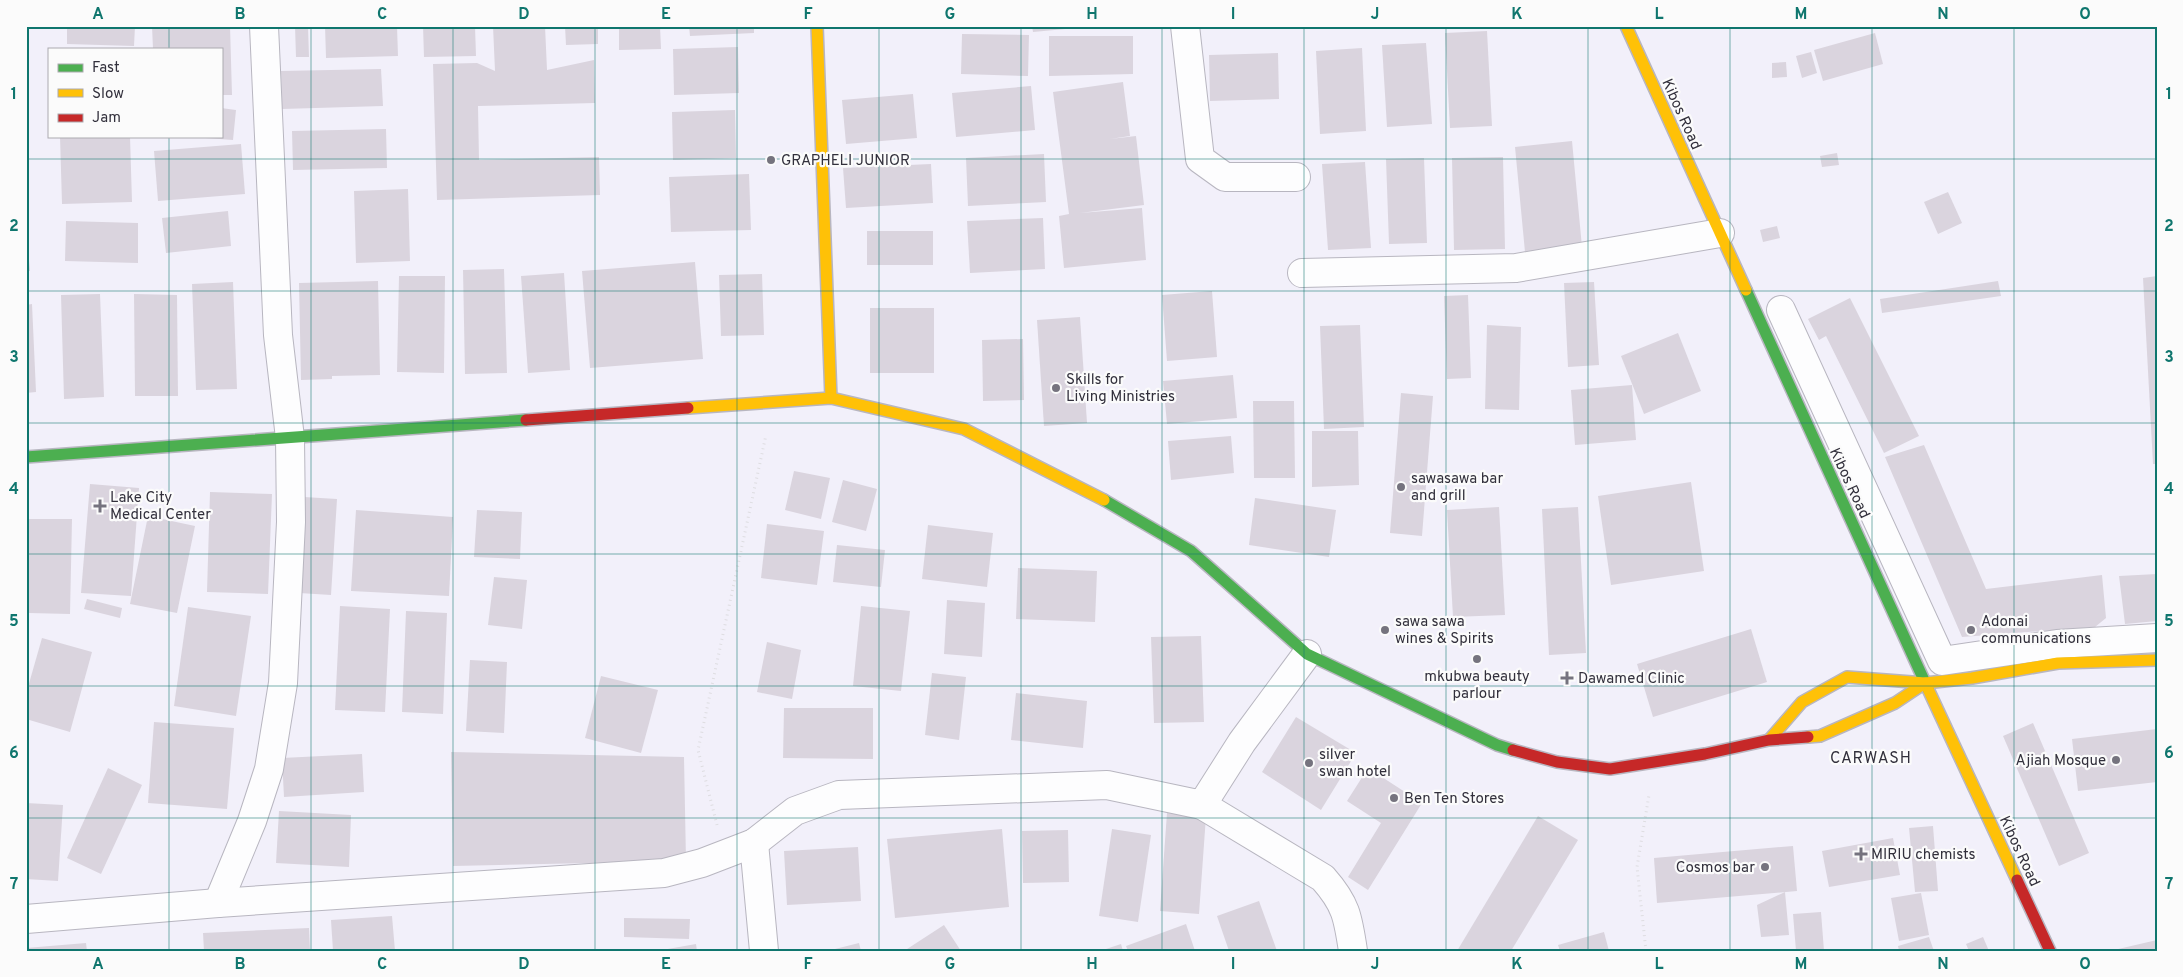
<svg xmlns="http://www.w3.org/2000/svg" width="2183" height="977" viewBox="0 0 2183 977" font-family="Overpass,sans-serif">
<style>
.building{fill:#dad4de}
.lines{fill:none;stroke-linecap:round;stroke-linejoin:round}
.street-casing{stroke:#b8b6c0;stroke-width:30}
.fast-casing{stroke:#b8b6c0;stroke-width:14}
.slow-casing{stroke:#b8b6c0;stroke-width:14}
.jam-casing{stroke:#b8b6c0;stroke-width:14}
.path{stroke:#dedde1;stroke-width:3;stroke-dasharray:1 4;stroke-linecap:butt}
.street{stroke:#fdfdfe;stroke-width:28}
.fast{stroke:#4caf50;stroke-width:11}
.slow{stroke:#ffc107;stroke-width:11}
.jam{stroke:#c62828;stroke-width:11}
.grid{fill:none;stroke:#0f766e;stroke-width:1;stroke-opacity:0.55}
.poi-dot{fill:#75737e;stroke:#fbfbfb;stroke-width:2}
.labels{text-anchor:middle;stroke-width:4.5;stroke-linejoin:round;paint-order:stroke}
.street-label{font-size:15px;fill:#32303c;stroke:#fbfbfb}
.poi-label{font-size:15px;fill:#32303c;stroke:#fbfbfb;text-anchor:start}
.neighbourhood-label{font-size:16px;letter-spacing:1px;fill:#32303c;stroke:#fbfbfb}
.neatline{fill:none;stroke:#0f766e;stroke-width:2}
.grid-label{font-size:16px;text-anchor:middle;font-weight:bold;fill:#0f766e}
</style>
<rect width="100%" height="100%" fill="#f2f0fa"/>
<g class="building">
<path d="M67 26H135L134 46 67 44Z"/>
<path d="M152 26H230L232 95H221V49H153Z"/>
<path d="M295 26H308L309 57H296Z"/>
<path d="M325 26H397L398 56 326 58Z"/>
<path d="M423 26H475L476 56 424 57Z"/>
<path d="M493 26H545L547 70 594 60 595 103 478 106 479 160 599 157 600 195 437 200 433 64 477 63 495 71Z"/>
<path d="M565 26H598V44L566 45Z"/>
<path d="M619 26H660L661 49 619 50Z"/>
<path d="M689 26H754V33L690 36Z"/>
<path d="M1032 26H1076V28L1033 32Z"/>
<path d="M1487 31 1492 126 1450 128 1445 33Z"/>
<path d="M1875 33 1883 64 1823 81 1814 50Z"/>
<path d="M962 34 1029 35 1028 76 961 74Z"/>
<path d="M1049 36H1133V74L1049 76Z"/>
<path d="M1426 43 1432 124 1387 127 1382 45Z"/>
<path d="M738 47 739 93 674 95 673 49Z"/>
<path d="M1362 48 1366 131 1320 134 1316 51Z"/>
<path d="M1811 52 1817 73 1802 78 1796 56Z"/>
<path d="M1278 53 1279 99 1210 101 1209 55Z"/>
<path d="M1786 62 1787 77 1772 78V63Z"/>
<path d="M381 69 383 106 282 109 281 71Z"/>
<path d="M1123 82 1130 136 1110 139 1136 136 1144 205 1080 213 1142 208 1146 260 1064 268 1059 216 1069 214 1053 92Z"/>
<path d="M1031 86 1035 130 956 137 952 93Z"/>
<path d="M913 94 917 138 846 144 842 100Z"/>
<path d="M221 108 236 110 233 140 206 138 221 136Z"/>
<path d="M735 110 736 158 673 160 672 112Z"/>
<path d="M386 129 387 168 293 170 292 131Z"/>
<path d="M60 136H130L132 202 62 204Z"/>
<path d="M1572 141 1582 247 1525 252 1515 147Z"/>
<path d="M241 144 245 194 158 201 154 151Z"/>
<path d="M1837 153 1839 165 1822 167 1820 156Z"/>
<path d="M1044 154 1046 202 968 206 966 158Z"/>
<path d="M1503 157 1505 249 1454 250 1452 158Z"/>
<path d="M1424 158 1427 243 1389 244 1386 159Z"/>
<path d="M1365 162 1371 248 1328 250 1322 164Z"/>
<path d="M931 164 933 203 846 208 843 168Z"/>
<path d="M749 174 751 230 671 232 669 177Z"/>
<path d="M408 189 410 261 356 263 354 191Z"/>
<path d="M1948 192 1962 223 1938 234 1924 202Z"/>
<path d="M228 211 231 246 166 253 162 218Z"/>
<path d="M1043 218 1045 269 970 273 967 221Z"/>
<path d="M66 221 138 223V263L65 261Z"/>
<path d="M1777 226 1780 238 1763 242 1760 230Z"/>
<path d="M26 227 30 271H26Z"/>
<rect x="867" y="231" width="66" height="34"/>
<path d="M695 262 703 359 590 368 582 271Z"/>
<path d="M504 269 507 373 465 374 463 270Z"/>
<path d="M564 273 570 370 528 373 521 276Z"/>
<path d="M762 274 764 335 721 336 719 275Z"/>
<path d="M399 276H445L444 373 397 372Z"/>
<path d="M2157 276V464H2153L2143 278Z"/>
<path d="M378 281 380 375 332 376V379L301 380 299 283Z"/>
<path d="M1998 281 2001 296 1882 313 1880 299Z"/>
<path d="M233 282 237 389 196 390 192 284Z"/>
<path d="M1594 282 1599 365 1568 367 1564 283Z"/>
<path d="M1212 291 1217 357 1167 361 1162 295Z"/>
<path d="M100 294 104 397 64 399 61 295Z"/>
<path d="M134 294 177 295 178 396H135Z"/>
<path d="M1468 295 1471 378 1447 379 1444 296Z"/>
<path d="M1850 298 1919 436 1884 453 1826 336 1819 340 1808 319Z"/>
<path d="M32 304 36 392 26 393V305Z"/>
<rect x="870" y="308" width="64" height="65"/>
<path d="M1080 317 1087 423 1044 426 1037 320Z"/>
<path d="M1360 325 1364 427 1324 429 1320 326Z"/>
<path d="M1487 325 1521 327 1519 410 1485 409Z"/>
<path d="M1678 333 1701 391 1644 414 1621 356Z"/>
<path d="M1023 339 1024 400 983 401 982 340Z"/>
<path d="M1233 375 1237 418 1167 424 1163 381Z"/>
<path d="M1632 385 1636 440 1575 445 1571 390Z"/>
<path d="M1401 393 1433 396 1422 536 1390 533Z"/>
<path d="M1253 401H1294L1295 478H1254Z"/>
<path d="M1312 431H1358L1359 485 1312 487Z"/>
<path d="M1231 436 1234 473 1171 480 1168 441Z"/>
<path d="M1924 445 1986 589 2102 575 2106 618 2095 627 1962 637 1885 457Z"/>
<path d="M794 471 830 478 821 519 785 510Z"/>
<path d="M843 480 877 489 866 531 832 522Z"/>
<path d="M1691 482 1704 571 1611 585 1598 496Z"/>
<path d="M90 484 139 488 131 596 81 593Z"/>
<path d="M210 492 272 494 268 594 207 592Z"/>
<path d="M304 497 337 499 331 595 299 593Z"/>
<path d="M1255 498 1336 510 1329 557 1249 545Z"/>
<path d="M1499 507 1505 615 1453 617 1447 510Z"/>
<path d="M1578 507 1586 653 1549 655 1542 509Z"/>
<path d="M356 510 453 517 449 596 351 591Z"/>
<path d="M477 510 522 512 520 559 474 557Z"/>
<path d="M148 516 195 526 177 613 130 604Z"/>
<path d="M29 519H72L70 614 29 613Z"/>
<path d="M767 524 824 531 817 585 761 578Z"/>
<path d="M928 525 993 533 987 587 922 579Z"/>
<path d="M837 545 885 550 881 587 833 582Z"/>
<path d="M1018 568 1097 571 1095 622 1016 619Z"/>
<path d="M2157 574V621L2125 624 2119 576Z"/>
<path d="M494 577 527 580 522 629 488 625Z"/>
<path d="M87 599 122 608 120 618 84 609Z"/>
<path d="M947 600 985 603 982 657 944 654Z"/>
<path d="M340 606 390 609 385 712 335 710Z"/>
<path d="M861 606 910 611 901 691 853 686Z"/>
<path d="M188 607 251 616 236 716 174 706Z"/>
<path d="M406 611 447 613 443 714 402 712Z"/>
<path d="M1751 629 1767 682 1653 717 1637 664Z"/>
<path d="M1201 636 1204 722 1154 723 1151 637Z"/>
<path d="M42 638 92 652 70 732 26 719V694Z"/>
<path d="M767 642 801 650 792 699 757 692Z"/>
<path d="M470 660 507 662 504 733 466 731Z"/>
<path d="M932 673 966 677 959 740 925 735Z"/>
<path d="M601 676 658 690 641 753 585 738Z"/>
<path d="M1016 693 1087 701 1083 748 1011 740Z"/>
<path d="M784 708H873V759L783 758Z"/>
<path d="M1296 717 1356 753 1321 810 1262 772Z"/>
<path d="M154 722 234 728 227 809 148 803Z"/>
<path d="M2033 723 2089 853 2059 866 2003 736Z"/>
<path d="M2157 729V782L2078 791 2072 739Z"/>
<path d="M451 752 684 757 686 861 453 866Z"/>
<path d="M362 754 364 792 284 797 282 758Z"/>
<path d="M108 768 142 785 101 874 67 858Z"/>
<path d="M1368 768 1422 803 1368 890 1348 877 1381 823 1347 801Z"/>
<path d="M26 803 63 805 58 881 26 879Z"/>
<path d="M279 811 351 815 349 867 276 863Z"/>
<path d="M1167 813 1206 816 1199 914 1160 911Z"/>
<path d="M1538 816 1578 840 1511 951H1457Z"/>
<path d="M1933 826 1938 891 1915 892 1909 828Z"/>
<path d="M1002 829 1009 907 895 918 887 839Z"/>
<path d="M1112 829 1151 835 1138 922 1099 916Z"/>
<path d="M1068 830 1069 882 1023 883 1022 831Z"/>
<path d="M1893 838 1900 875 1829 887 1822 851Z"/>
<path d="M1793 846 1797 891 1657 903 1654 858Z"/>
<path d="M858 847 861 901 787 905 784 851Z"/>
<path d="M1785 892 1789 935 1761 937 1757 905Z"/>
<path d="M1921 893 1929 935 1899 941 1891 898Z"/>
<path d="M1259 901 1277 951H1229L1217 916Z"/>
<path d="M1821 912 1824 951H1796L1793 914Z"/>
<path d="M392 916 395 951H333L331 920Z"/>
<path d="M624 918 690 919 689 939 624 937Z"/>
<path d="M1186 924 1195 951H1128L1126 946Z"/>
<path d="M944 925 961 951H904Z"/>
<path d="M309 928 310 951H204L203 933Z"/>
<path d="M1604 932 1609 951H1560L1558 945Z"/>
<path d="M1929 937 1934 951H1899L1898 946Z"/>
<path d="M1983 937 1989 951H1969L1966 944Z"/>
<path d="M2157 940V951H2114V950Z"/>
<path d="M86 943 87 951H26V948Z"/>
<path d="M859 943 861 951H832L831 950Z"/>
<path d="M696 944 697 951H662V950Z"/>
<path d="M1121 944 1123 951H1103V950Z"/>
</g>
<g class="lines">
<g class="street-casing">
<g id="street">
<path d="M1185 26 1200 159 1225 177H1296"/>
<path d="M1302 273 1516 268 1720 233"/>
<path d="M1781 310 1942 661 2057 644 2157 638"/>
<path d="M1202 805 1323 878C1346 904 1348 917 1353 951"/>
<path d="M754 843 764 951"/>
<path d="M218 903 252 821 269 769 283 683 291 522 290 438 278 335 264 26"/>
<path d="M26 919 218 903 664 873 702 863 754 843 795 811 839 795 1107 785 1202 805 1242 742 1307 654"/>
</g>
</g>
<g class="fast-casing">
<g id="fast">
<path d="M1746 290 1928 689"/>
<path d="M26 457 526 420"/>
<path d="M1104 500 1191 551 1307 654 1497 745 1513 750"/>
</g>
</g>
<g class="slow-casing">
<g id="slow">
<path d="M817 26 831 398"/>
<path d="M1626 26 1746 290"/>
<path d="M688 408 831 398 964 429 1104 500"/>
<path d="M1928 689 2017 880"/>
<path d="M1808 737 1820 736 1895 703 1925 683"/>
<path d="M1769 740 1802 702 1847 677 1925 683 1972 678 2058 663 2157 660"/>
</g>
</g>
<g class="jam-casing">
<g id="jam">
<path d="M526 420 688 408"/>
<path d="M1513 750 1557 762 1610 769 1705 754 1769 740 1808 737"/>
<path d="M2017 880 2050 951"/>
</g>
</g>
<g class="path">
<path d="M717 825 698 750 766 435"/>
<path d="M1646 951 1637 867 1649 795"/>
</g>
<use href="#street" class="street"/>
<use href="#fast" class="fast"/>
<use href="#slow" class="slow"/>
<use href="#jam" class="jam"/>
</g>
<path class="grid" d="M169 26V49M311 26V951M453 26V951M595 26V951M737 26V951M879 26V951M1021 26V951M1162 26V951M1304 26V951M1446 26V951M1588 26V951M1730 26V951M1872 26V951M2014 26V951M169 136V951M26 159H2157M26 291H2157M26 423H2157M26 554H2157M26 686H2157M26 818H2157"/>
<g class="poi-dot">
<circle cx="771" cy="160" r="5"/>
<circle cx="1056" cy="388" r="5"/>
<circle cx="1401" cy="487" r="5"/>
<path d="M97.5 498.5h5v5h5v5h-5v5h-5v-5h-5v-5h5z"/>
<circle cx="1385" cy="630" r="5"/>
<circle cx="1971" cy="630" r="5"/>
<circle cx="1477" cy="659" r="5"/>
<path d="M1564.5 670.5h5v5h5v5h-5v5h-5v-5h-5v-5h5z"/>
<circle cx="2116" cy="760" r="5"/>
<circle cx="1309" cy="763" r="5"/>
<circle cx="1394" cy="798" r="5"/>
<path d="M1858.5 846.5h5v5h5v5h-5v5h-5v-5h-5v-5h5z"/>
<circle cx="1765" cy="867" r="5"/>
</g>
<g class="labels">
<g class="street-label">
<text transform="translate(1682 114) rotate(66)" y="5">Kibos Road</text>
<text transform="translate(1850 483) rotate(65)" y="5">Kibos Road</text>
<text transform="translate(2020 851) rotate(65)" y="5">Kibos Road</text>
</g>
<g class="poi-label">
<text x="781" y="165">GRAPHELI JUNIOR</text>
<text x="1066" y="384">Skills for<tspan x="1066" dy="17">Living Ministries</tspan></text>
<text x="1411" y="483">sawasawa bar<tspan x="1411" dy="17">and grill</tspan></text>
<text x="110" y="502">Lake City<tspan x="110" dy="17">Medical Center</tspan></text>
<text x="1395" y="626">sawa sawa<tspan x="1395" dy="17">wines &amp; Spirits</tspan></text>
<text x="1981" y="626">Adonai<tspan x="1981" dy="17">communications</tspan></text>
<text x="1477" y="681" text-anchor="middle">mkubwa beauty<tspan x="1477" dy="17">parlour</tspan></text>
<text x="1578" y="683">Dawamed Clinic</text>
<text x="1319" y="759">silver<tspan x="1319" dy="17">swan hotel</tspan></text>
<text x="2106" y="765" text-anchor="end">Ajiah Mosque</text>
<text x="1404" y="803">Ben Ten Stores</text>
<text x="1871" y="859">MIRIU chemists</text>
<text x="1755" y="872" text-anchor="end">Cosmos bar</text>
</g>
<g class="neighbourhood-label">
<text x="1871" y="763">CARWASH</text>
</g>
</g>
<rect width="2183" height="977" fill="none" stroke="#fbfbfb" stroke-width="55"/>
<rect x="48" y="48" width="175" height="90" fill="#fbfbfb" stroke="#abaaaf"/>
<rect x="58" y="64" width="25" height="8" fill="#4caf50" stroke="#abaaaf"/>
<text x="92" y="72" font-size="15" fill="#32303c">Fast</text>
<rect x="58" y="89" width="25" height="8" fill="#ffc107" stroke="#abaaaf"/>
<text x="92" y="98" font-size="15" fill="#32303c">Slow</text>
<rect x="58" y="114" width="25" height="8" fill="#c62828" stroke="#abaaaf"/>
<text x="92" y="122" font-size="15" fill="#32303c">Jam</text>
<rect x="28" y="28" width="2128" height="922" class="neatline"/>
<g class="grid-label">
<text x="98" y="19">A</text>
<text x="240" y="19">B</text>
<text x="382" y="19">C</text>
<text x="524" y="19">D</text>
<text x="666" y="19">E</text>
<text x="808" y="19">F</text>
<text x="950" y="19">G</text>
<text x="1092" y="19">H</text>
<text x="1233" y="19">I</text>
<text x="1375" y="19">J</text>
<text x="1517" y="19">K</text>
<text x="1659" y="19">L</text>
<text x="1801" y="19">M</text>
<text x="1943" y="19">N</text>
<text x="2085" y="19">O</text>
<text x="14" y="99">1</text>
<text x="2169" y="99">1</text>
<text x="14" y="231">2</text>
<text x="2169" y="231">2</text>
<text x="14" y="362">3</text>
<text x="2169" y="362">3</text>
<text x="14" y="494">4</text>
<text x="2169" y="494">4</text>
<text x="14" y="626">5</text>
<text x="2169" y="626">5</text>
<text x="14" y="758">6</text>
<text x="2169" y="758">6</text>
<text x="14" y="889">7</text>
<text x="2169" y="889">7</text>
<text x="98" y="969">A</text>
<text x="240" y="969">B</text>
<text x="382" y="969">C</text>
<text x="524" y="969">D</text>
<text x="666" y="969">E</text>
<text x="808" y="969">F</text>
<text x="950" y="969">G</text>
<text x="1092" y="969">H</text>
<text x="1233" y="969">I</text>
<text x="1375" y="969">J</text>
<text x="1517" y="969">K</text>
<text x="1659" y="969">L</text>
<text x="1801" y="969">M</text>
<text x="1943" y="969">N</text>
<text x="2085" y="969">O</text>
</g>
</svg>
